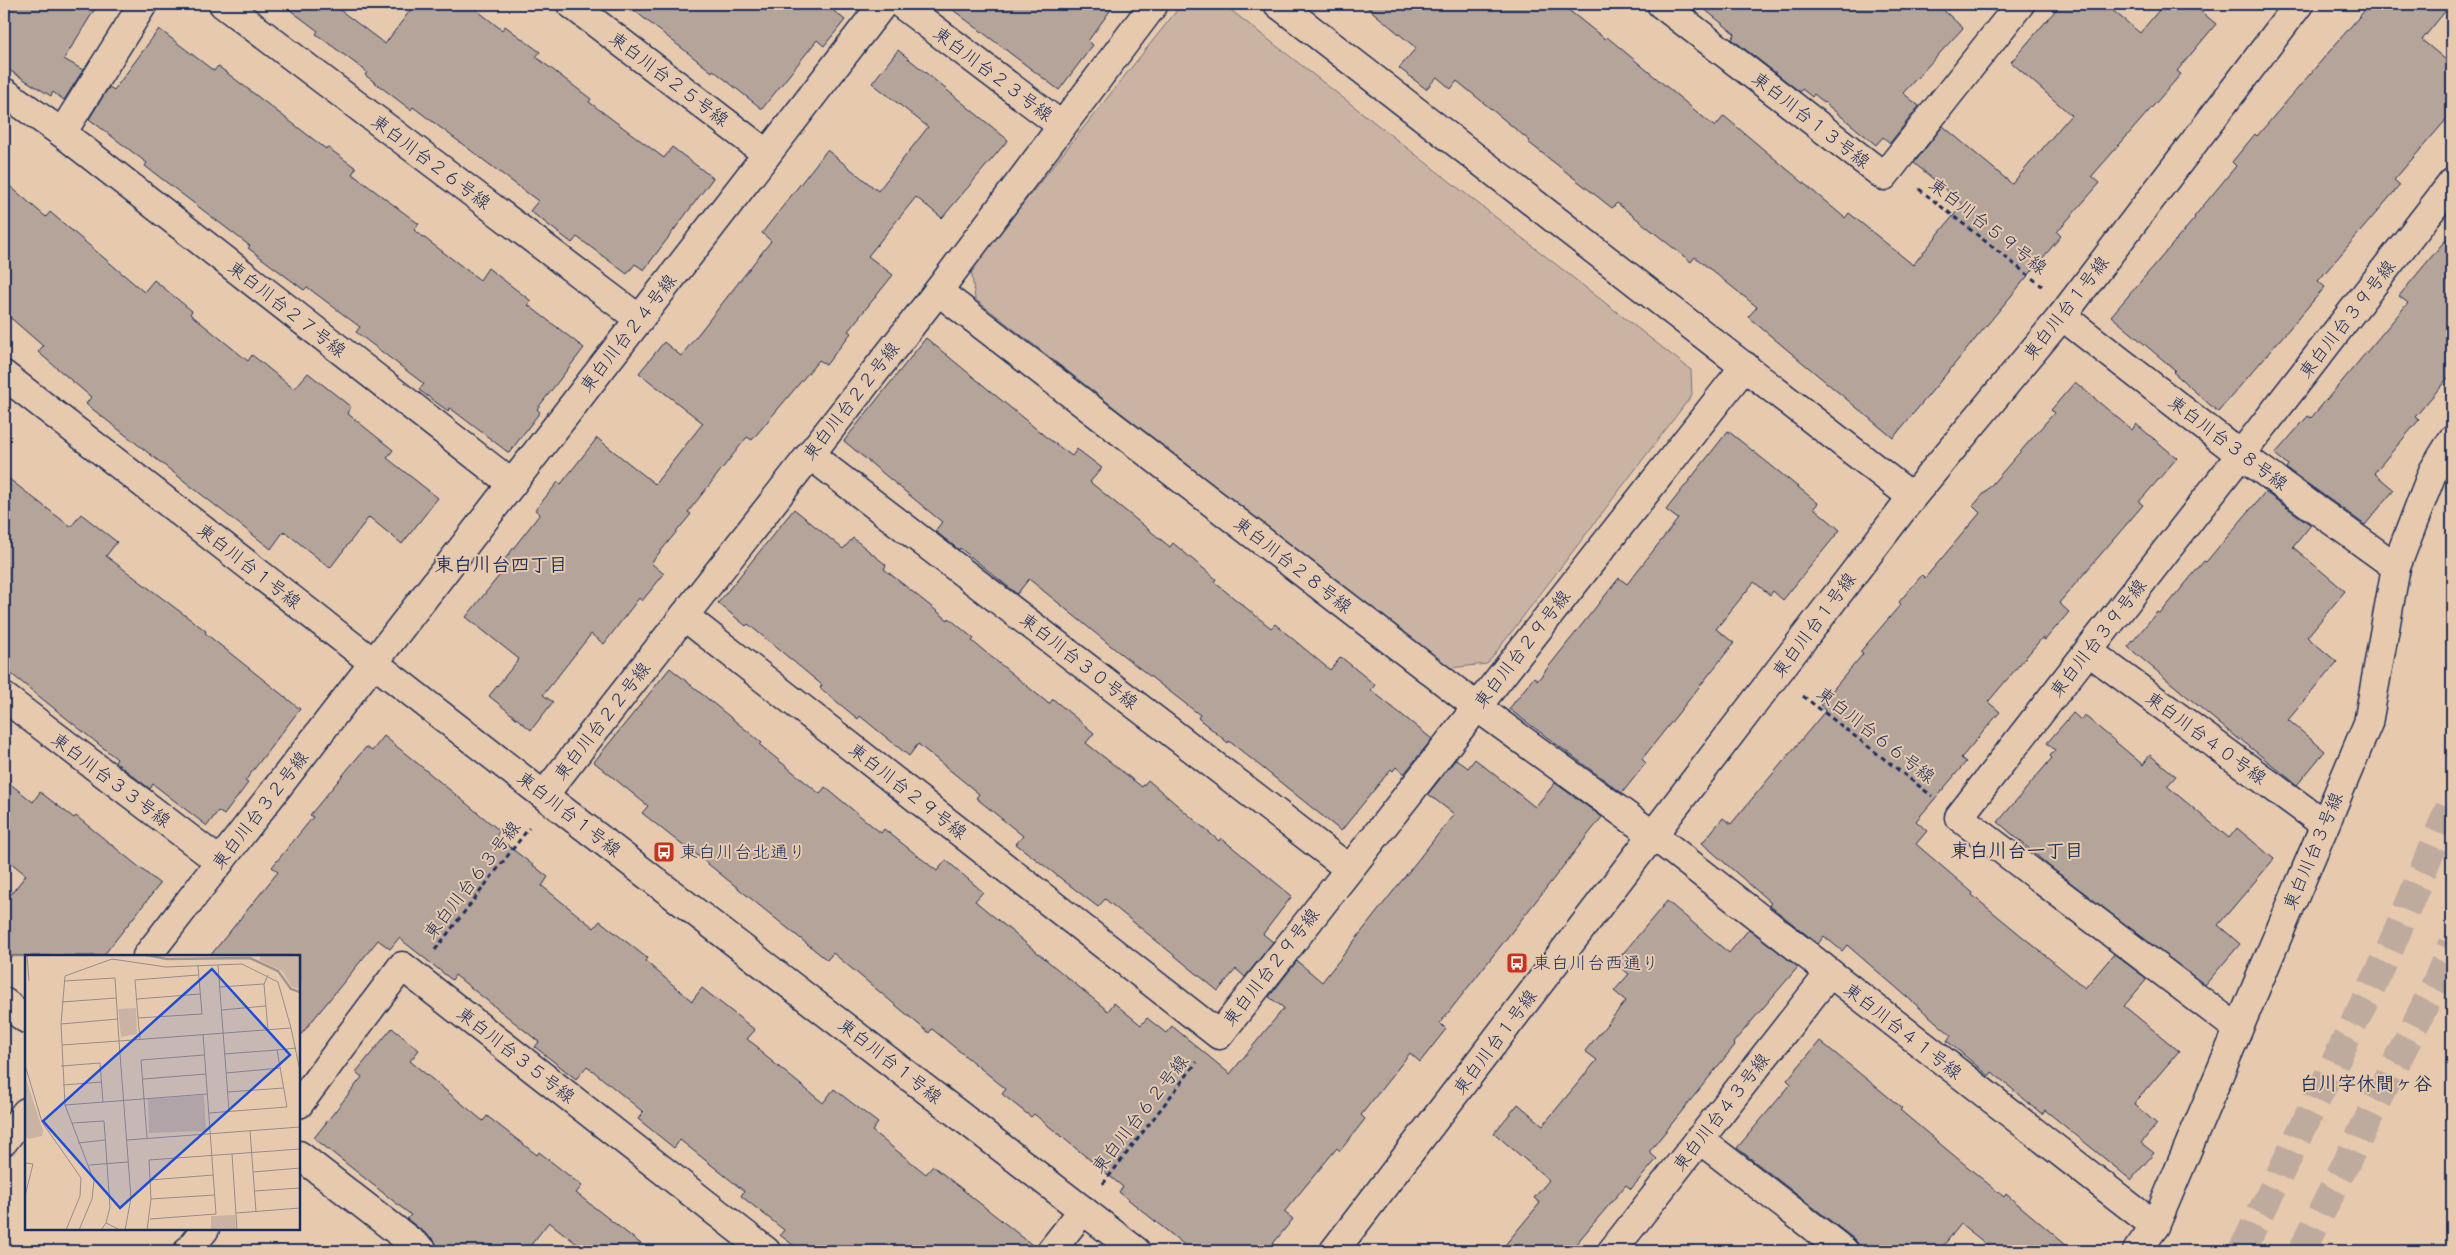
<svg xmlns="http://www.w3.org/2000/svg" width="2456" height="1255" viewBox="0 0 2456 1255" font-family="'Patrick Hand','Klee One',sans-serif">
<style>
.green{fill:#cab3a2;stroke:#727180}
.building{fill:#b4a49a;stroke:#1b2f5e}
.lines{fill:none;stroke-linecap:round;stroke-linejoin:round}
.highway-tunnel{stroke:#beab9e;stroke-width:28;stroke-dasharray:28 14;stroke-linecap:butt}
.street-casing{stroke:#1b2f5e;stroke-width:31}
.secondary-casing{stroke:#1b2f5e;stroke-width:31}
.path{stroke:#1b2f5e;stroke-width:3;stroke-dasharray:5 4;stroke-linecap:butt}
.street{stroke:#e7caae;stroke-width:28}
.secondary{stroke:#e7caae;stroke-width:28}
.labels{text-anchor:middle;stroke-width:4;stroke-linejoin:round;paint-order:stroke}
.street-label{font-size:18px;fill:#1b2f5e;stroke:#e7caae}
.poi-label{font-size:18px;fill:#1b2f5e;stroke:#e7caae;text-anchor:start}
.neighbourhood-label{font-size:19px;font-weight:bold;fill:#1b2f5e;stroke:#e7caae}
.inset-river{fill:none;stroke:#a19593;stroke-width:2.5}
.inset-road{fill:none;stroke:#958c8e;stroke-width:1}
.view{fill:#1d4ed8;fill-opacity:0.15;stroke:#1d4ed8;stroke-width:2.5}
.inset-edge{fill:none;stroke:#1b2f5e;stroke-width:2.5}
</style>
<rect width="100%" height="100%" fill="#e7caae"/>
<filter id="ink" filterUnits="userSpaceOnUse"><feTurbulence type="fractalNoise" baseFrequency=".02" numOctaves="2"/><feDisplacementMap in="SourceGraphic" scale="10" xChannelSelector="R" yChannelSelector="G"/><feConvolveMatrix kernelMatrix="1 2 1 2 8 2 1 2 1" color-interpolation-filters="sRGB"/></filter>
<g filter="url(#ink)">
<path class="green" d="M1182 4H1223L1691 370 1692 395 1487 664 1449 668 975 299 971 269Z"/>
<g class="building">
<path d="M4 4H98L64 59 83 70 64 100 53 92 51 96 4 67Z"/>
<path d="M282 4H332L385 44 415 4H469L502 30 505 26 540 52 536 57 591 99 589 102 664 158 672 147 713 178 644 270 635 264 627 274 577 237 572 243 530 211 538 201 413 107 411 110 365 75 367 72 316 34 318 31Z"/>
<path d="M626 4H825L845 20 824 46 817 40 762 109 713 70 712 72Z"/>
<path d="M945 4H1115L1088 41 1093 45 1059 90Z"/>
<path d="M1363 4H1561L1605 39 1607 37 1715 127 1724 116 1845 218 1849 213 1913 265 1963 204 1914 163 1943 126 2012 184 2071 115 2011 62 2061 4H2105L2140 33 2164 4H2192L2216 24 2177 71 2181 74 2092 176 2100 183 2057 232 2061 236 1893 438 1748 317 1757 307 1695 257 1691 262 1617 203 1612 208 1528 142 1530 141 1457 81 1451 89 1437 77 1426 89 1399 68 1416 48Z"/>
<path d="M1698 4H1937L1963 28 1903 93 1919 106 1890 143 1883 137 1876 145 1814 94 1812 97 1802 89 1800 92 1732 39 1735 34Z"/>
<path d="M2370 4H2451L2422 40 2452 65V113L2394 180 2400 185 2318 281 2325 287 2218 412 2173 372 2175 370 2111 316 2195 218 2194 217 2236 166 2232 162 2255 134 2257 136Z"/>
<path d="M159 29 214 71 218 66 326 149 327 147 356 168 352 174 419 224 414 230 480 280 488 268 531 301 528 305 584 348 537 409 540 412 509 453 450 408 448 411 419 390 424 384 356 332 360 327 307 287 304 290 248 248 250 246 145 166 147 163 89 119 109 87 114 90Z"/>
<path d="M898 50 1008 140 942 218 916 197 868 256 893 275 848 331 851 333 826 365 819 360 752 440 747 437 688 512 691 514 651 563 664 574 642 601 639 598 604 644 591 634 543 695 553 702 531 730 489 696 519 659 466 617 506 567 501 564 540 514 535 510 558 482 561 484 597 438 655 484 703 423 639 373 664 342 681 356 771 241 762 233 827 150 878 191 928 127 872 83Z"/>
<path d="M4 181 46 217 50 212 144 292 154 280 192 311 190 314 248 361 252 355 294 389 308 373 351 407 347 413 393 450 387 458 438 498 402 544 369 517 330 568 284 531 271 549 86 404 91 397 38 352 43 346 5 313Z"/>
<path d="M2452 232V373L2415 417 2419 420 2374 473 2394 490 2365 525 2286 468 2288 465 2275 454 2308 416 2311 418 2408 303 2399 296Z"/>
<path d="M926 338 1046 437 1072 456 1077 449 1102 468 1090 482 1170 547 1173 543 1216 579 1214 582 1271 628 1275 624 1330 670 1341 657 1375 685 1371 690 1432 739 1404 774 1396 767 1393 771 1391 769 1341 831 1229 741 1228 743 1198 718 1200 715 1116 650 1029 579 1017 594 960 548 959 550 935 531 942 522 844 441Z"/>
<path d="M2075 382 2132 430 2136 424 2177 458 2139 502 2143 505 2059 603 2069 612 2045 640 2042 638 1988 702 2000 712 1961 758 1966 762 1916 821 1927 831 1916 844 1973 893 1972 895 2085 988 2114 954 2147 979 2124 1006 2179 1051 2134 1104 2157 1124 2141 1143 2154 1153 2131 1180 2045 1110 2042 1114 1992 1072 1989 1076 1947 1041 1951 1035 1847 945 1842 951 1824 936 1818 944 1769 905 1771 903 1702 843 1723 818 1731 824 1826 710 1820 705 1863 654 1860 652 1901 604 1899 602 1922 575 1925 578 1980 513 1973 506 2054 413 2051 410Z"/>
<path d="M1728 431 1818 503 1814 508 1840 530 1783 600 1773 591 1770 595 1754 582 1716 629 1734 643 1642 759 1646 763 1622 793 1509 709 1534 677 1538 680 1619 578 1627 584 1678 519 1666 510Z"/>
<path d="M4 475 71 527 81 514 117 542 106 556 206 631 205 633 300 709 245 781 248 783 224 815 218 811 207 826 153 784 150 789 115 762 117 759 4 668Z"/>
<path d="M2265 492 2311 525 2293 547 2345 591 2307 637 2337 662 2288 720 2325 751 2297 785 2240 739 2239 740 2128 647 2157 612 2160 614 2204 561 2206 562Z"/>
<path d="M794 509 843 549 853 538 886 565 884 569 948 620 949 618 974 639 972 641 1049 704 1053 699 1094 733 1086 743 1142 787 1148 780 1219 841 1221 838 1292 896 1263 934 1273 942 1245 977 1236 969 1218 991 1105 899 1098 907 1016 844 1023 836 976 798 979 794 918 744 909 756 860 716 858 719 820 688 822 685 748 624 746 626 718 603Z"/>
<path d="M670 668 762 743 760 745 820 794 825 787 881 833 884 829 937 871 946 860 983 892 975 901 1108 1011 1114 1003 1141 1025 1147 1018 1166 1033 1172 1026 1230 1074 1284 1008 1269 997 1297 961 1322 982 1454 814 1428 794 1456 759 1468 768 1475 759 1535 807 1555 783 1602 817 1440 1023 1446 1029 1420 1062 1410 1053 1361 1115 1365 1119 1340 1151 1337 1148 1284 1212 1293 1219 1267 1251H1192L1119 1192 1123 1187 1034 1114 1031 1117 1002 1094 1006 1089 932 1029 929 1033 833 953 827 960 687 847 686 848 642 813 648 806 594 762Z"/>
<path d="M2073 713 2081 720 2084 715 2143 765 2150 755 2176 776 2167 786 2229 838 2237 828 2274 859 2218 925 2240 944 2205 985 2049 866 1998 822 2052 758 2050 756 2055 750 2047 743Z"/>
<path d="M384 736 500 831 496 836 548 877 542 886 594 928 600 921 647 958 645 961 692 1001 702 988 755 1030 747 1039 759 1048 758 1050 823 1103 834 1089 878 1123 872 1131 926 1174 933 1166 1036 1248V1251H801L780 1235 784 1230 741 1196 744 1191 680 1140 674 1148 638 1119 643 1112 587 1066 576 1079 535 1047 539 1042 455 975 452 980 399 938 390 949 378 940 299 1037V956H210L278 872 272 867 313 817 310 815 366 747 372 751Z"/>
<path d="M4 779 33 802 40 792 74 818 76 816 160 884 103 956H4V903L26 875 4 857Z"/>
<path d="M1667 901 1729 953 1749 929 1798 967 1733 1043 1735 1045 1649 1152 1657 1159 1631 1189 1626 1185 1570 1251H1500L1540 1203 1534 1198 1549 1180 1494 1133 1518 1104 1543 1125 1597 1060 1585 1051 1626 1001 1614 991 1629 974 1615 963Z"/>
<path d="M392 1028 419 1050 410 1061 483 1121 487 1116 537 1155 539 1152 582 1186 576 1193 650 1251H586L549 1222 526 1251H438L433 1239 407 1219 411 1215 314 1138 362 1077 356 1072Z"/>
<path d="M1820 1041 1902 1108 1900 1110 1945 1148 2004 1197 2006 1194 2073 1251H1995L1961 1224 1939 1251H1865L1854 1239 1737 1148 1791 1084 1787 1080Z"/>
</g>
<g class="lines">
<g class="highway-tunnel">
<path d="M2242 1251 2387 956 2452 801"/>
<path d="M2302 1251 2436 983 2452 944"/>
</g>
<g class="street-casing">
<g id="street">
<path d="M223 4 639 319"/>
<path d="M571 4 767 154"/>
<path d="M901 4 1062 126"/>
<path d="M1661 4 1884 176 2020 4"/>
<path d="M4 92 62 133 143 4"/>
<path d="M62 133 512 484"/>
<path d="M938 291 1477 707 1653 835 2155 1226"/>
<path d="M2062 316 2241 455 2396 567"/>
<path d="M810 455 1348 868"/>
<path d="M684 616 1219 1035 1745 366"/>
<path d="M2088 651 2324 824"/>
<path d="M4 697 220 862"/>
<path d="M544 795 938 291 1154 4"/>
<path d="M147 956 883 4"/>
<path d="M4 1002 26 1019"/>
<path d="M2238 1029 1959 817 2452 183"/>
<path d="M299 1104 402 966 766 1251"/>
<path d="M1699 1139 1844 1251"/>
<path d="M4 1141 26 1112"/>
<path d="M299 1155 423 1251"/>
<path d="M188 1251 205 1229"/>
<path d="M1051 1251 1083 1210"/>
<path d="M1612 1251 1829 974"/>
<path d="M2137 1251 2155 1226 2368 723 2396 567 2433 471 2452 440"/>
</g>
</g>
<g class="secondary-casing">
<g id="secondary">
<path d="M1278 4 1912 497"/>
<path d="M4 375 551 801 1136 1251"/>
<path d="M1334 1251 1912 497 2062 316 2299 4"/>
</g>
</g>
<g class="path">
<path d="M1919 189 2042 286"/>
<path d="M1803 696 1932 796"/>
<path d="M435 950 529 828"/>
<path d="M1103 1184 1197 1062"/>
</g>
<use href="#street" class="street"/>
<use href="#secondary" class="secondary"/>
</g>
</g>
<defs>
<g id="bus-square" transform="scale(1.125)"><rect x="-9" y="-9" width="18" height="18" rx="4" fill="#c8321e" stroke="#e7caae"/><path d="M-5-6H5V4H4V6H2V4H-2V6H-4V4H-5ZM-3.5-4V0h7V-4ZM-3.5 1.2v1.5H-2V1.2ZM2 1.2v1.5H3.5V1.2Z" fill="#fff"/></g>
</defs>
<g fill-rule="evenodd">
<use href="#bus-square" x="664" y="852"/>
<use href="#bus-square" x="1517" y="963"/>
</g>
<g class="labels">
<g class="street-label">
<text transform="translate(993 74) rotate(37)" y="6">東白川台２３号線</text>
<text transform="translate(669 79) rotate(37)" y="6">東白川台２５号線</text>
<text transform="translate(1811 120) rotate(38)" y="6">東白川台１３号線</text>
<text transform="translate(431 162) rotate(37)" y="6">東白川台２６号線</text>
<text transform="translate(1988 226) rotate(38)" y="6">東白川台５９号線</text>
<text transform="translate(2066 308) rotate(-52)" y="6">東白川台１号線</text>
<text transform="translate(287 309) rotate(38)" y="6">東白川台２７号線</text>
<text transform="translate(2347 319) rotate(-52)" y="6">東白川台３９号線</text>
<text transform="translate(628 333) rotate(-52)" y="6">東白川台２４号線</text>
<text transform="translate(851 401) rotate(-52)" y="6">東白川台２２号線</text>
<text transform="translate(2228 443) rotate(37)" y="6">東白川台３８号線</text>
<text transform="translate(1293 565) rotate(38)" y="6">東白川台２８号線</text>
<text transform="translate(249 566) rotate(38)" y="6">東白川台１号線</text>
<text transform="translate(1814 625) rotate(-53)" y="6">東白川台１号線</text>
<text transform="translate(2098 638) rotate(-52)" y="6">東白川台３９号線</text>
<text transform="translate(1522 649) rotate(-52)" y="6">東白川台２９号線</text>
<text transform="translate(1079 661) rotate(38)" y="6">東白川台３０号線</text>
<text transform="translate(602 721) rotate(-52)" y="6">東白川台２２号線</text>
<text transform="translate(1876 735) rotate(38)" y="6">東白川台６６号線</text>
<text transform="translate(2206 738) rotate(36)" y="6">東白川台４０号線</text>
<text transform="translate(111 780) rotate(37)" y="6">東白川台３３号線</text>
<text transform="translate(908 791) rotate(38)" y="6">東白川台２９号線</text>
<text transform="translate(260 810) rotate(-52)" y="6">東白川台３２号線</text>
<text transform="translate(569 814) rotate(38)" y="6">東白川台１号線</text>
<text transform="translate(2313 851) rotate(-67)" y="6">東白川台３号線</text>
<text transform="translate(472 880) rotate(-52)" y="6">東白川台６３号線</text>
<text transform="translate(1271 967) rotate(-52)" y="6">東白川台２９号線</text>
<text transform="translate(1903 1031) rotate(38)" y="6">東白川台４１号線</text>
<text transform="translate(1495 1042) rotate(-53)" y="6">東白川台１号線</text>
<text transform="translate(516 1055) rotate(38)" y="6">東白川台３５号線</text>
<text transform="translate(890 1061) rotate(38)" y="6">東白川台１号線</text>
<text transform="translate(1721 1112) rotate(-52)" y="6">東白川台４３号線</text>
<text transform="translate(1140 1114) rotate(-52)" y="6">東白川台６２号線</text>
</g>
<g class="poi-label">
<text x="680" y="858">東白川台北通り</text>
<text x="1533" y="969">東白川台西通り</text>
</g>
<g class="neighbourhood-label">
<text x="501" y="571">東白川台四丁目</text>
<text x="2017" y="857">東白川台一丁目</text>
<text x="2366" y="1090">白川字休間ヶ谷</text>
</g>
</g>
<g transform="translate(25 955)">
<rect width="275" height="275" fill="#e7caae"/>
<path d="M236 0H275V34L267 32 257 16 234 5ZM111 53 112 79 96 82 93 54ZM0 121 18 176 17 181 4 184 0 182ZM179 140 181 176 124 178 123 144ZM210 260 211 275H186V261Z" fill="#cab3a2"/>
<path class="inset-river" d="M121 0 142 4 225 3 253 16 266 34 275 37"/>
<path class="inset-road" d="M2 0 4 26M193 10 204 156M194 32 239 29M112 44 175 39M37 47 91 43M196 55 241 51M113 63 110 25 173 20M36 69 93 64M243 75 239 29 243 20M115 84 113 63 177 59 173 11M37 90 94 86 90 23 39 26M199 99 252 95M0 110 17 167 56 223 55 241 41 275M36 111 75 108 78 147M201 118 255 113M118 124 181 119M38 130 77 127M202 137 259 133M40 150 182 139M184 158 262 152 252 95 271 93M47 168 79 166 85 252 81 268M225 176 231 257M122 183 116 105 179 100M102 185 275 172M53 188 80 185M207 199 212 275M0 208 8 209 0 241M64 210 103 207M228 217 275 213M125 225 188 220M229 236 275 233M126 244 190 240M211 258 275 253M125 264 191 259 178 79M54 275 67 244 69 226 40 150 36 69 40 21 87 4 141 12 217 9 253 27 266 73M76 275 81 268 95 275M100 275 106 243 94 86 266 73 275 116M122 275 126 244 124 205 275 194"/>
<path class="view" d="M187 14 265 100 95 253 18 166Z"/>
<rect width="275" height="275" class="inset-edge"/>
</g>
<rect width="2456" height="1255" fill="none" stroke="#e7caae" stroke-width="20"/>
<rect x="10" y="10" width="2436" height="1235" fill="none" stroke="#1b2f5e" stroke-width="2" filter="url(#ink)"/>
</svg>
